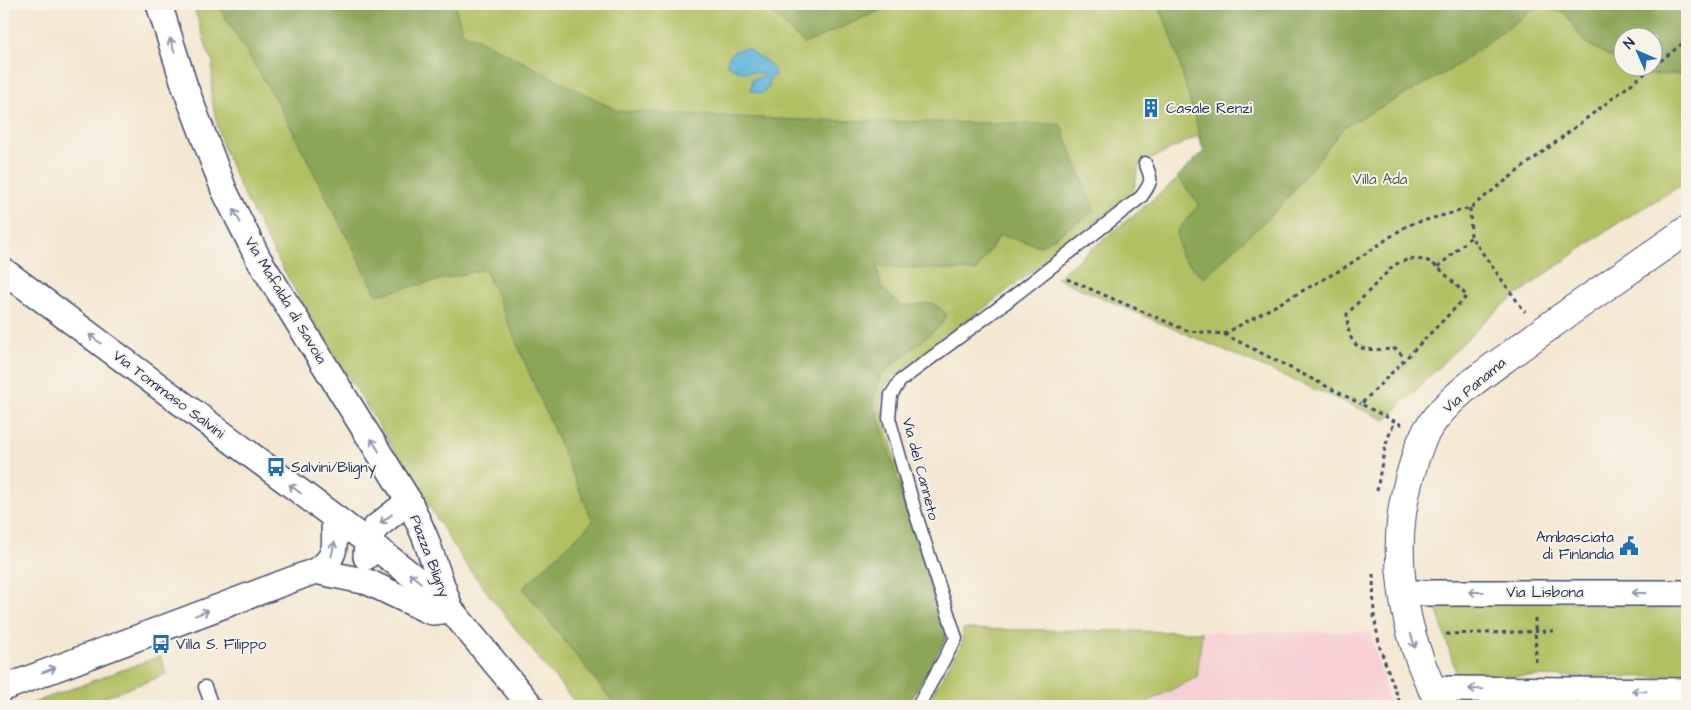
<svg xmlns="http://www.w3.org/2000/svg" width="1691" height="710" viewBox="0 0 1691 710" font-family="'Architects Daughter',sans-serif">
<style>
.built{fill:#f7cfd5}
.green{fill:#b1c062;stroke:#667860;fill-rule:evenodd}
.forest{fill:#8ca658;stroke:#546a5b}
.water{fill:#5eb4db;stroke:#3c729c}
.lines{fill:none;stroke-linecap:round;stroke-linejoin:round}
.lane-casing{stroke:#3c4b6f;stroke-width:15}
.street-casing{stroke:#3c4b6f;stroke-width:28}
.secondary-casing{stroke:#3c4b6f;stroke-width:30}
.path{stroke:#3c4b6f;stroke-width:3;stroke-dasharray:4 4;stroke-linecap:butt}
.lane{stroke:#fff;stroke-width:12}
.street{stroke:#fff;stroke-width:25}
.secondary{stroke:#fff;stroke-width:28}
.oneway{stroke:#8d97ae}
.labels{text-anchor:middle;stroke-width:4;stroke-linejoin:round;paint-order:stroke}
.poi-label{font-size:15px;fill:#1b2f5e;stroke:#f7f3e8;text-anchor:start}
.park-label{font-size:15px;fill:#485a5f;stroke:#f7f3e8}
.street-label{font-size:15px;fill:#1b2f5e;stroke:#f7f3e8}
</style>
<rect width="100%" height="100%" fill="#f7f3e8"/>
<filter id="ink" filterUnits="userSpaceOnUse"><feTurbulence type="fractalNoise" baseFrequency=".02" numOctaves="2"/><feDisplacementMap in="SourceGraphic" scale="10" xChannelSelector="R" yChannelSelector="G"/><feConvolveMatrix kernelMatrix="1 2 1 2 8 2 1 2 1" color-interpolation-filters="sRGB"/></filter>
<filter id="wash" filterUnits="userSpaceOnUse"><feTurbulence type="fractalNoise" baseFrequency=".0096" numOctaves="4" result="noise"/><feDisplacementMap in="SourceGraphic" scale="20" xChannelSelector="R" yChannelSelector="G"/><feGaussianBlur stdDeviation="1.12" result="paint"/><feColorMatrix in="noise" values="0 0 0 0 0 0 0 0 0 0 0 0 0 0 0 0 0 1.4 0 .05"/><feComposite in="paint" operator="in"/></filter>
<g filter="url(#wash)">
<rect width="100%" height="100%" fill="#f5e7d1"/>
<path class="built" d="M1202 632H1370L1390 706H1139L1197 677Z"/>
<g class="green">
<path d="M193 4H1687V182L1616 224 1514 297 1490 316 1386 420 1056 278 1206 156 1198 136 1139 165 1133 193 886 384 880 403 946 638 908 706H578L535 654 464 562 334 354 301 301 271 247 242 191 222 145 211 97 213 61 208 52ZM1624 38H1654V68H1624Z"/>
<path d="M1434 600 1687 603V677L1457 676Z"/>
<path d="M963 629 1202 632 1197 677 1139 706H925L962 643Z"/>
<path d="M160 656 167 674 81 706H25Z"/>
</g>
<g class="forest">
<path d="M217 4H455L462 31 618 111 799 120 1060 124 1095 211 1041 246 1000 235 976 271 877 266 881 287 901 306 933 303 947 314 941 325 881 375 874 402 946 638 908 706H616L523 588 593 522 485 269 377 295 278 103Z"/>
<path d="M763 4H882L885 8 804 44Z"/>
<path d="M1158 4H1687V74L1646 75 1631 68H1654V38H1624L1623 64 1584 42 1564 12 1539 5 1450 70 1344 127 1280 207 1203 278 1181 256 1177 232 1199 204 1177 177 1204 151 1172 37Z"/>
</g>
<path class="water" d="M746 48 767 62 773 68 775 75 768 80 770 86 761 94 751 90 752 79 763 77 762 73 742 72 727 65C727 53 736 50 746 48Z"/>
</g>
<g filter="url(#ink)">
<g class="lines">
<g class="lane-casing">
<g id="lane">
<path d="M205 687 212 706"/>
<path d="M918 706 956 638 917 518 889 418 891 395 900 381 1005 303 1141 197C1152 182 1153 180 1145 163"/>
</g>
</g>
<g class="street-casing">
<g id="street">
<path d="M159 4 185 87 224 190 258 258 409 501 425 537 449 605"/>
<path d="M4 271 396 563 425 586 451 610 531 706"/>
<path d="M366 557 367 542 376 527 409 501"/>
<path d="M315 571 368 582 429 611 433 612 451 610"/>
<path d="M1403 593H1687"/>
<path d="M4 688 315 571C340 557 334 542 334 518"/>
<path d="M1432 690 1452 689 1687 691"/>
</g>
</g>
<g class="secondary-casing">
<path id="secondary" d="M1441 706C1402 635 1387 547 1412 469 1416 454 1421 439 1429 427 1450 396 1484 374 1514 352 1570 310 1629 271 1687 230"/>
</g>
<g class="path">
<path d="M1654 66 1687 40"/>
<path d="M1470 208 1471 237 1525 312"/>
<path d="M1438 267 1471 237"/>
<path d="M1067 279 1188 331 1224 334 1361 404"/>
<path d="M1224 334 1344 268 1408 225 1470 208 1652 68"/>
<path d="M1402 425 1361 404 1467 296 1438 267 1426 260 1409 259 1394 265 1347 314C1348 354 1363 350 1396 349L1405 358"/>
<path d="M1377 491C1381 468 1384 442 1395 422"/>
<path d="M1373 574 1374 616 1380 648 1401 706"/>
<path d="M1535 618 1536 664"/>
<path d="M1446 634 1554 631"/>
</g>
<use href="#lane" class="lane"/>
<use href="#street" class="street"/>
<use href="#secondary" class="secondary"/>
</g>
<defs><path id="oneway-shaft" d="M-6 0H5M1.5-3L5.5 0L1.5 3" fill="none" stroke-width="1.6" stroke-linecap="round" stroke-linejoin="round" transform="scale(1.25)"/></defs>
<g class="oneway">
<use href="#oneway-shaft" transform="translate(172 45) rotate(-108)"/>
<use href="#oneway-shaft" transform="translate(237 216) rotate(-117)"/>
<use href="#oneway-shaft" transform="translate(95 339) rotate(-143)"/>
<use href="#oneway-shaft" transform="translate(375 445) rotate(-122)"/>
<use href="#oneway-shaft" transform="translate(295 489) rotate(-143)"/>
<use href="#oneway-shaft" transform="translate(386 519) rotate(142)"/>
<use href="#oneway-shaft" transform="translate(333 549) rotate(-78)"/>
<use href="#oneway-shaft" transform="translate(415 578) rotate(-141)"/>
<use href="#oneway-shaft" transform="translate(1476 592) rotate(-180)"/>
<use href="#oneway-shaft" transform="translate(1639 593) rotate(-180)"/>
<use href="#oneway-shaft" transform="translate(202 613) rotate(-21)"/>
<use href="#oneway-shaft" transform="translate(1413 641) rotate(73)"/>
<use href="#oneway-shaft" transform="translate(49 670) rotate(-21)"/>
<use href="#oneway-shaft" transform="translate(1476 689) rotate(-179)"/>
<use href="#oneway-shaft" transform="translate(1639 691) rotate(-179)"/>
</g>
</g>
<defs>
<g id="building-bare" transform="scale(1.5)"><path d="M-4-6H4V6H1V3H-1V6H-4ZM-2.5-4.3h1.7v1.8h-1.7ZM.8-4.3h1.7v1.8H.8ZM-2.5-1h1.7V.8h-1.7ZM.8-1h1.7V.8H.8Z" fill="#1f6fb2" stroke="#f7f3e8" stroke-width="2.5" paint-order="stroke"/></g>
<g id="bus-bare" transform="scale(1.5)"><path d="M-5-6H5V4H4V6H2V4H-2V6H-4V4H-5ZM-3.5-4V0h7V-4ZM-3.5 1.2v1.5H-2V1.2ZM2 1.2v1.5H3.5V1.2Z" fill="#1f6fb2" stroke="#f7f3e8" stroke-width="2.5" paint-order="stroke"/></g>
<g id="civic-bare" transform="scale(1.5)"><path d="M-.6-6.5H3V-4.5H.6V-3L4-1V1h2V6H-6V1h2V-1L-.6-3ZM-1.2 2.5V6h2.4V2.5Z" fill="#1f6fb2" stroke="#f7f3e8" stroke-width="2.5" paint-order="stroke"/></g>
</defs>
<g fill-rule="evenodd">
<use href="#building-bare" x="1151" y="108"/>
<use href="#bus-bare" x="276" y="467"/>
<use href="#civic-bare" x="1629" y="546"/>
<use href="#bus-bare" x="161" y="644"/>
</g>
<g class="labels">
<g class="poi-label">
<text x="1166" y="113">Casale Renzi</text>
<text x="291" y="472">Salvini/Bligny</text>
<text x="1614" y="542" text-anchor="end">Ambasciata<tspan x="1614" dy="17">di Finlandia</tspan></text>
<text x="176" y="649">Villa S. Filippo</text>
</g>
<g class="park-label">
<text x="1380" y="184">Villa Ada</text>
</g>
<g class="street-label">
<text transform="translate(286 300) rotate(59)" y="5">Via Mafalda di Savoia</text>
<text transform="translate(1474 385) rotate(-40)" y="5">Via Panama</text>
<text transform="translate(169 394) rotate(37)" y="5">Via Tommaso Salvini</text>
<text transform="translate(921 469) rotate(75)" y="5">Via del Canneto</text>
<text transform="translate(430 556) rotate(69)" y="5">Piazza Bligny</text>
<text x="1545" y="597">Via Lisbona</text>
</g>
</g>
<rect width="1691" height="710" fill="none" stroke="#f7f3e8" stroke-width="20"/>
<g transform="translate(1638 52) rotate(315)"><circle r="24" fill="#f7f3e8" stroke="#9fa5b1"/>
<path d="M0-4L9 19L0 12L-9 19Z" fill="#1f6fb2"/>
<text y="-8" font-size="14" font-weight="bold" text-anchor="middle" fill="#1b2f5e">N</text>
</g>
</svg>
